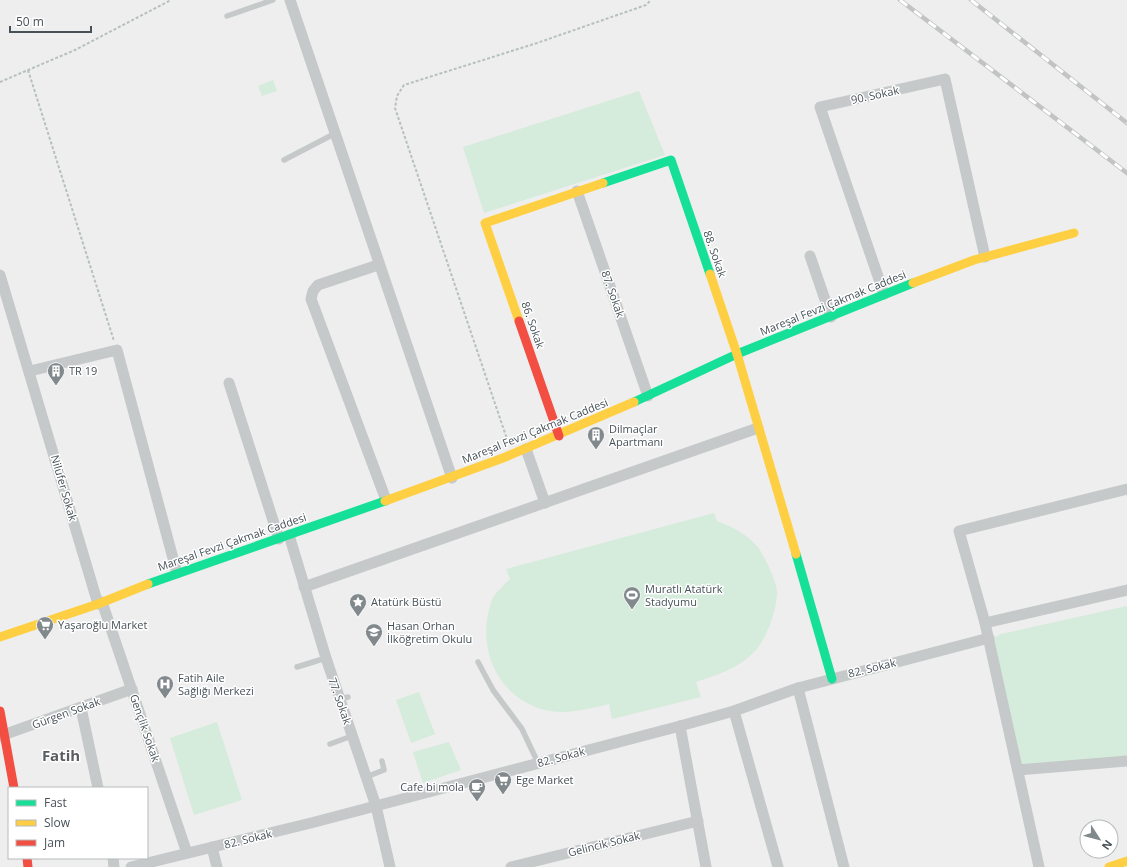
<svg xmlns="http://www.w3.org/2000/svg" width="1127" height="867" viewBox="0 0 1127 867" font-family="'Open Sans',sans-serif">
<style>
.green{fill:#d5ebdb}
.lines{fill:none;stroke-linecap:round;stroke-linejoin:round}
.path{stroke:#b6c0bc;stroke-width:2;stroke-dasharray:3 2;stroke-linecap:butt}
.lane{stroke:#c6c9c9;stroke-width:5.5}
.street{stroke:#c6c9c9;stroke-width:11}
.fast{stroke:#16e098;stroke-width:9}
.slow{stroke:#ffcf43;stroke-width:9}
.jam{stroke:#f24e42;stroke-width:9}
.rail-casing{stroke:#c2c4c4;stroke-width:4.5}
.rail{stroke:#fff;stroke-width:3;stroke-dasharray:9;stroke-linecap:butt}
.labels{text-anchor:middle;stroke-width:3;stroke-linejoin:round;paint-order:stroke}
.street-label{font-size:11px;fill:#475258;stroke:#fff}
.poi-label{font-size:11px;fill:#475258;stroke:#fff;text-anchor:start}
.district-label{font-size:15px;font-weight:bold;fill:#5a5e61;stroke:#fff}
</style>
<rect width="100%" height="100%" fill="#eee"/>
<g class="green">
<path d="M273 80 277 91 262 96 258 86Z"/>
<path d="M639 91 665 155 484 213 463 147Z"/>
<path d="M714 513 717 521C732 527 745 533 756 545 763 552 777 582 777 592 777 610 766 641 753 653 738 669 716 675 696 682L701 697 612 719 609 704C588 709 566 715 545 710 496 697 475 646 492 600 495 593 504 585 510 579L506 569Z"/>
<path d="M1127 606V764L1019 770 993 638 1001 634Z"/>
<path d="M419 692 435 734 411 743 396 700Z"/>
<path d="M217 722 242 800 194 815 170 738Z"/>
<path d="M449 742 461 770 423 783 413 752Z"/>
</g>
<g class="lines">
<g class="path">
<path d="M28 70 114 341"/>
<path d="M0 82 75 50 171 0"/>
<path d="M508 442 395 108 397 96 404 85 537 43 646 5 651 0"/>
</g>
<g class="lane">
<path d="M227 16 273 0"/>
<path d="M284 160 334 134"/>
<path d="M478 662 493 690 522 729 538 763"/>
<path d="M297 667 326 658"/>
<path d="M340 699 348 697"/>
<path d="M330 744 352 736"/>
<path d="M366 777 384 770 382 761"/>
</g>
<g class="street">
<path d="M290 0 452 478"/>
<path d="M577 191 648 396"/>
<path d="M810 256 831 317"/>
<path d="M378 265 318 285 313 291 311 299 386 500"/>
<path d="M0 275 98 604"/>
<path d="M884 294 820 107 945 79 985 257"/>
<path d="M30 371 117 350 177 573"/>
<path d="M229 383 279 539"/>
<path d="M526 449 545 503"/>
<path d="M289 535 326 658 376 806 390 867"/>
<path d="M304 587 758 428"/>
<path d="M102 602 187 853"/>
<path d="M985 623 1127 590"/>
<path d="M798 688 844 867"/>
<path d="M81 708 98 788"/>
<path d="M734 711 778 867"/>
<path d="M680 726 706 867"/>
<path d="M0 736 132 689"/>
<path d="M1018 770 1127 761"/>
<path d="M212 847 217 867"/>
<path d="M113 858 114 867"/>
<path d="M131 867 311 823 680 726 734 711 798 688 989 638"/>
<path d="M511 867 698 821"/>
<path d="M1039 867 985 623 959 531 1127 489"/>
</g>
<g class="fast">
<path d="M603 183 671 160 710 274"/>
<path d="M634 402 737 354 913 283"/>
<path d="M796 554 832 679"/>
<path d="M148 584 385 501"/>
</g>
<g class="slow">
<path d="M710 274 737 354 796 554"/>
<path d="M913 283 974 260 1074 233"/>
<path d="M519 321 485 223 603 183"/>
<path d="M385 501 503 458 634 402"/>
<path d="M0 637 98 604 148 584"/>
<path d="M1109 867 1127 861"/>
</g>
<g class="jam">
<path d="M519 321 559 436"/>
<path d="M0 711 14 788"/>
<path d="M27 858 28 867"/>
</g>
<g class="rail-casing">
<g id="rail">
<path d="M900 0 1127 173"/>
<path d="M971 0 1127 123"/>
</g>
</g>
<use href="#rail" class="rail"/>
</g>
<defs>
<g id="building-pin" transform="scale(0.9)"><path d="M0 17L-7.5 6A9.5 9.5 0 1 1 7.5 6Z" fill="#81898c" stroke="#fff"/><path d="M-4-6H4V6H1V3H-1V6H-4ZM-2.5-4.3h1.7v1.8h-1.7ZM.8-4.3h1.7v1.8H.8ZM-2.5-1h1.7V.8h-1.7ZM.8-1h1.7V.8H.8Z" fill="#fff"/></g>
<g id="stadium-pin" transform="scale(0.9)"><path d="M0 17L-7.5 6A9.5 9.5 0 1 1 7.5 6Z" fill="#81898c" stroke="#fff"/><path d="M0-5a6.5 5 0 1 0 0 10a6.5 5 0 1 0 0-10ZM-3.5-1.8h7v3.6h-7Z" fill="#fff"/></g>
<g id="sight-pin" transform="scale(0.9)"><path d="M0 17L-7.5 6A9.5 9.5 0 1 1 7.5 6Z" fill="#81898c" stroke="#fff"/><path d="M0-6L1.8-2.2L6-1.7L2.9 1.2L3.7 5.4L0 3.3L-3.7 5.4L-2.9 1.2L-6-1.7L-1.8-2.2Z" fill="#fff"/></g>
<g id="supermarket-pin" transform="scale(0.9)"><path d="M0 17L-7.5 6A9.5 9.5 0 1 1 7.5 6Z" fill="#81898c" stroke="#fff"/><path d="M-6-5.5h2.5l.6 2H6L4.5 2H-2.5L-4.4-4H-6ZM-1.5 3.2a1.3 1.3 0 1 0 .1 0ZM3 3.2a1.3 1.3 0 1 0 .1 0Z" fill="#fff"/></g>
<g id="school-pin" transform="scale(0.9)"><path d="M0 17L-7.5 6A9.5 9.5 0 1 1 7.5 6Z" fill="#81898c" stroke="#fff"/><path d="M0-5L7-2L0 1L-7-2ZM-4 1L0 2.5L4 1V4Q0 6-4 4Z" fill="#fff"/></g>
<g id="hospital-pin" transform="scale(0.9)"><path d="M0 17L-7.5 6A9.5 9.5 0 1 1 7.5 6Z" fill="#81898c" stroke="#fff"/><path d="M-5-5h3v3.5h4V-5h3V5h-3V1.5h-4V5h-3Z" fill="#fff"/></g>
<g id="cafe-pin" transform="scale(0.9)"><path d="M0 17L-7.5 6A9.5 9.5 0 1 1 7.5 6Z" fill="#81898c" stroke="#fff"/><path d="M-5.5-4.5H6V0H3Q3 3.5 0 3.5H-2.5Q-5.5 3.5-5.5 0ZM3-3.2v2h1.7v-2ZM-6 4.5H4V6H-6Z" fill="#fff"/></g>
</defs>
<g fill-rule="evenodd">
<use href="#building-pin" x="56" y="371"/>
<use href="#building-pin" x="596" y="435"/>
<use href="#stadium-pin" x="632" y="595"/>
<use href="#sight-pin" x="358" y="602"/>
<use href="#supermarket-pin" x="45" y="625"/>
<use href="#school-pin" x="374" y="632"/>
<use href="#hospital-pin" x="165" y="684"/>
<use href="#supermarket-pin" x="503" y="780"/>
<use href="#cafe-pin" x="477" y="787"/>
</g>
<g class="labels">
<g class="street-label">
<text transform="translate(875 95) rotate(-12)" y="4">90. Sokak</text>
<text transform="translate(715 254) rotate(71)" y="4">88. Sokak</text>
<text transform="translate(613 294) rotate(71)" y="4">87. Sokak</text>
<text transform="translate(833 303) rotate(-22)" y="4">Mareşal Fevzi Çakmak Caddesi</text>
<text transform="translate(533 325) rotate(71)" y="4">86. Sokak</text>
<text transform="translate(535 431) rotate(-22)" y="4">Mareşal Fevzi Çakmak Caddesi</text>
<text transform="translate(64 488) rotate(74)" y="4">Nilüfer Sokak</text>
<text transform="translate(232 542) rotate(-19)" y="4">Mareşal Fevzi Çakmak Caddesi</text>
<text transform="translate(872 668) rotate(-14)" y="4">82. Sokak</text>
<text transform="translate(340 701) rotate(71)" y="4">77. Sokak</text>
<text transform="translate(66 713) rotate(-20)" y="4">Gürgen Sokak</text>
<text transform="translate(145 728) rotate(71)" y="4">Gençlik Sokak</text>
<text transform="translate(561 757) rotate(-15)" y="4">82. Sokak</text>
<text transform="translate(248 839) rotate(-14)" y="4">82. Sokak</text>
<text transform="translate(604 844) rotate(-14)" y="4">Gelincik Sokak</text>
</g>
<g class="poi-label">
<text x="69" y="375">TR 19</text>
<text x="609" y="433">Dilmaçlar<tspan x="609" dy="13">Apartmanı</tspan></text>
<text x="645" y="593">Muratlı Atatürk<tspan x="645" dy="13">Stadyumu</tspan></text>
<text x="371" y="606">Atatürk Büstü</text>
<text x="58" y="629">Yaşaroğlu Market</text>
<text x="387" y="630">Hasan Orhan<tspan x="387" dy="13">İlköğretim Okulu</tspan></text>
<text x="178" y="682">Fatih Aile<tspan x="178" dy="13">Sağlığı Merkezi</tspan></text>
<text x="516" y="784">Ege Market</text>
<text x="464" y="791" text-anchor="end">Cafe bi mola</text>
</g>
<g class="district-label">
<text x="61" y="761">Fatih</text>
</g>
</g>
<rect x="8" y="787" width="140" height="72" fill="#ffffff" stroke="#b5babc"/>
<rect x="16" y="800" width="20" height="6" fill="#16e098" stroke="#b5babc"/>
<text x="44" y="807" font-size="12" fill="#475258">Fast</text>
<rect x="16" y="820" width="20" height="6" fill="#ffcf43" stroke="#b5babc"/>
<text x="44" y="827" font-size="12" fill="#475258">Slow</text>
<rect x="16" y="840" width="20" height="6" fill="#f24e42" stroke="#b5babc"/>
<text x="44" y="847" font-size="12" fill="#475258">Jam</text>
<g transform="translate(1099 839) rotate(126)"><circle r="19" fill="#ffffff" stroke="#b5babc"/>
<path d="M0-3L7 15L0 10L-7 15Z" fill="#81898c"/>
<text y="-6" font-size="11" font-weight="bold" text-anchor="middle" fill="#475258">N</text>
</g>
<path d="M10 26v6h81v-6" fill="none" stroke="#475258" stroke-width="2"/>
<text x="16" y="26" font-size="12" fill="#475258" stroke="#ffffff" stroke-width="3" paint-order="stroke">50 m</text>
</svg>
